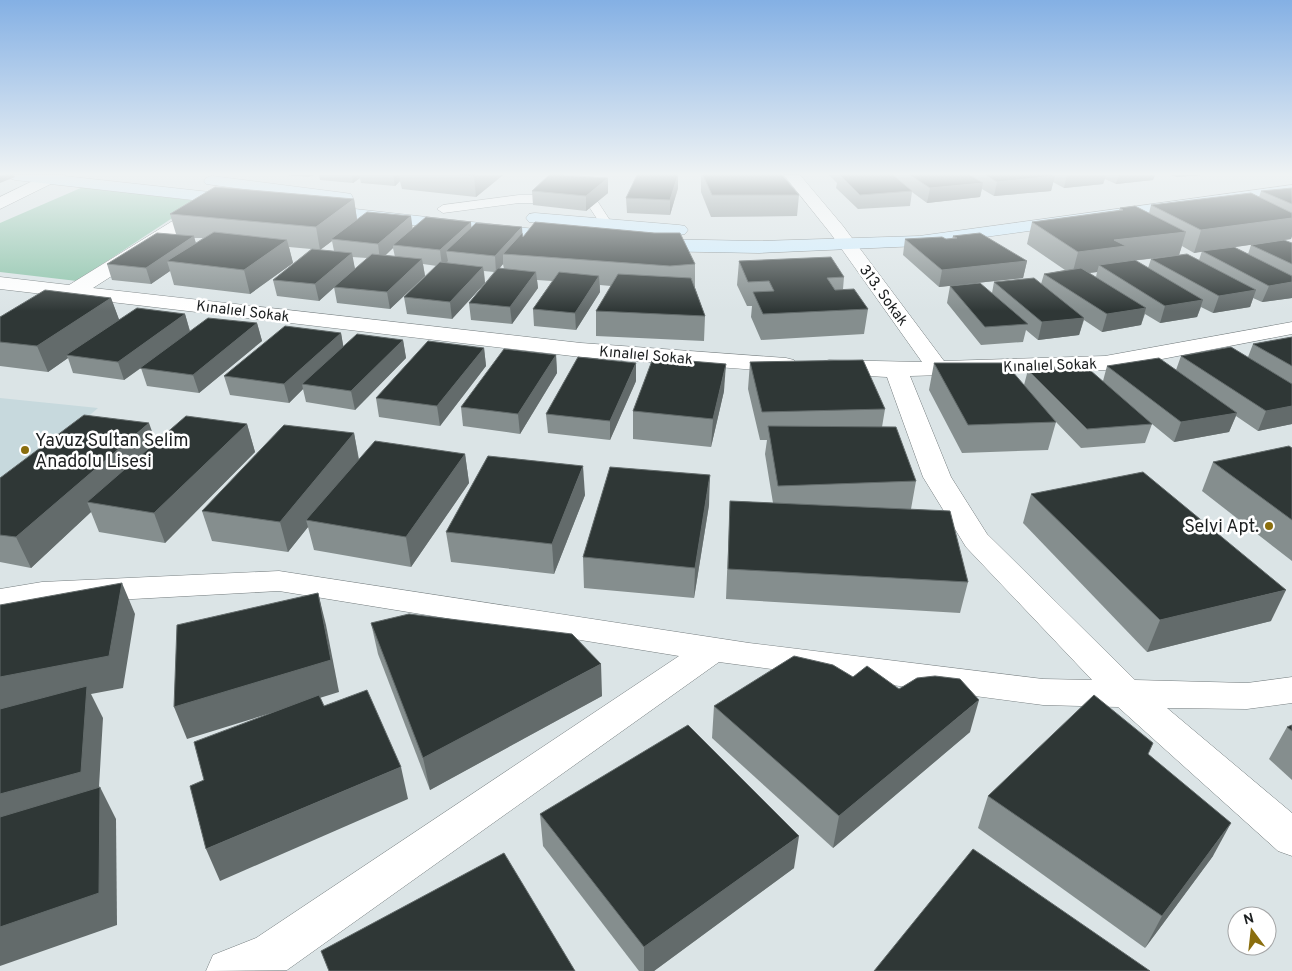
<svg xmlns="http://www.w3.org/2000/svg" width="1292" height="971" viewBox="0 0 1292 971" font-family="Overpass,sans-serif">
<style>
.built{fill:#c7d9dd}
.green{fill:#8cc3a9}
.lines{fill:none;stroke-linecap:round;stroke-linejoin:round}
.service-casing{stroke:#747c7e;stroke-width:1}
.minor-casing{stroke:#747c7e;stroke-width:1}
.tertiary-casing{stroke:#747c7e;stroke-width:1}
.secondary-casing{stroke:#747c7e;stroke-width:1}
.service{fill:#fff;fill-rule:evenodd}
.minor{fill:#fff;fill-rule:evenodd}
.tertiary{fill:#fff;fill-rule:evenodd}
.secondary{fill:#d0edfe;fill-rule:evenodd}
.wall{fill:#858e8e;fill-rule:evenodd}
.shaded-wall{fill:#636b6b}
.building{fill:#2f3736;stroke:#636b6b}
.poi-dot{fill:#8a6e0e;stroke:#fff;stroke-width:2}
.labels{text-anchor:middle;stroke-width:5;stroke-linejoin:round;paint-order:stroke}
.far-street-label{font-size:15px;fill:#1c1f20;stroke:#fff}
.poi-label{font-size:18px;fill:#1c1f20;stroke:#fff;text-anchor:start}
</style>
<rect width="100%" height="100%" fill="#dbe4e6"/>
<path class="built" d="M0 398 98 408 0 492Z"/>
<path class="green" d="M83 187 198 201 77 281 0 272V223Z"/>
<g class="lines">
<g class="service-casing">
<g id="service">
<path d="M519 195H539L545 199 539 203H519L443 213 437 209 443 205Z"/>
<path d="M594 201 598 202 613 225 612 228H602L601 225 588 205Z"/>
</g>
</g>
<g class="minor-casing">
<g id="minor">
<path d="M784 175H800L843 226 944 361 1105 356 1292 322V334L1105 370 910 376 951 477 987 534 1135 680 1247 683 1292 677V703L1247 709 1167 708 1292 813V856L1278 851 1118 707 1043 705 719 662 287 970 206 971 213 955 256 938 679 656 279 591 42 604 0 611V589L42 582 279 571 749 643 1043 679 1092 680 966 547 923 477 887 377 829 374 821 372 818 367 821 362 829 360 922 362 831 234Z"/>
<path d="M206 203 212 204 214 208 212 212 93 288 581 343 786 358 794 360 797 365 794 370 786 372 581 357 0 289V277L69 285 200 204Z"/>
</g>
</g>
<g class="tertiary-casing">
<path id="tertiary" d="M45 175H65L63 178 0 209V197Z"/>
</g>
<g class="secondary-casing">
<g id="secondary">
<path d="M7 175H55L237 195 243 196 245 200 243 204 237 205 15 180 9 178Z"/>
<path d="M212 176 345 193 351 194 353 198 351 202 345 203 206 184 204 181 206 178Z"/>
<path d="M1292 185V195L919 246 759 253 650 251 644 249 641 245 644 241 650 239 759 241 919 236Z"/>
<path d="M319 205 562 232 568 233 571 237 568 241 562 242 313 214 310 210 313 206Z"/>
<path d="M535 213 679 225 685 226 688 230 685 234 679 235 529 222 526 218 529 214Z"/>
</g>
</g>
<use href="#service" class="service"/>
<use href="#minor" class="minor"/>
<use href="#tertiary" class="tertiary"/>
<use href="#secondary" class="secondary"/>
</g>
<g class="wall">
<path d="M285 175H314L309 177Z"/>
<path d="M319 175H503L476 197 402 189 400 181 395 186 361 183 360 178 353 183 320 180Z"/>
<path d="M678 175V188L670 215 627 213 626 198Z"/>
<path d="M701 175H782L799 195 797 216 711 217 701 192Z"/>
<path d="M829 175H1155L1153 180 1116 184 1105 179 1103 184 1064 188 1053 182 1051 191 994 196 982 189 980 197 927 203 912 192 910 206 858 209 836 188 837 183Z"/>
<path d="M1171 175H1201L1176 177Z"/>
<path d="M608 178V193L586 211 533 205 532 191Z"/>
<path d="M1292 188V236L1291 239 1234 247 1248 254 1251 245 1292 243V298L1262 302 1253 298 1250 307 1213 313 1201 307 1197 317 1160 323 1145 314 1141 325 1102 332 1084 320 1079 335 1038 340 1026 330 1023 342 981 345 947 303 950 286 992 293 994 282 1041 284 1044 274 1065 270 1027 244 1032 222 1119 210 1120 208 1149 213 1151 205 1259 197 1261 191ZM1182 246 1194 253 1202 251 1199 260 1179 255ZM1175 256 1151 259 1148 268 1122 262ZM1097 272 1096 277 1089 273Z"/>
<path d="M354 199 357 219 413 228 471 222V227L523 237 695 264V288L705 316 704 341 596 336V311L611 286 600 285V292L576 330 534 326 533 309 552 281 537 280 538 288 512 324 471 320 469 303 494 272 484 271 485 283 452 319 407 314 404 297 437 266 423 264 425 276 390 309 337 303 334 287 319 301 277 296 273 280 311 249 289 247 293 263 250 294 174 285 170 271 151 284 112 280 107 264 176 234 170 214ZM194 238H203L196 243ZM332 241 334 251 320 250ZM393 248 395 257 385 256ZM352 257 367 258 355 269ZM503 264 504 269 500 268Z"/>
<path d="M953 236 1027 261 1023 278 939 287 903 255 905 239H952Z"/>
<path d="M739 261 844 277 843 289 868 309 864 334 761 340 751 317 752 306H747L737 285Z"/>
<path d="M111 298 119 320 185 314 190 331 257 323 262 341 199 393 147 386 141 368 124 380 73 373 68 358 48 372 0 366V317Z"/>
<path d="M341 333 343 346 403 340 406 358 355 410 306 402 303 389 289 403 230 395 224 376Z"/>
<path d="M1292 337V424L1258 431 1236 416 1229 432 1174 442 1152 424 1145 443 1081 448 1056 422 1048 450 962 453 929 390 934 363 1024 385 1028 370 1103 381 1107 366 1176 370 1181 356 1248 357 1253 344Z"/>
<path d="M484 348 486 366 440 426 379 417 376 398Z"/>
<path d="M556 355 557 373 520 434 463 426 461 407Z"/>
<path d="M750 362 885 409 882 427 916 481 911 509 968 582 960 613 726 599 730 501 773 503 765 454 767 440H760L748 389Z"/>
<path d="M636 381 610 440 548 433 546 414Z"/>
<path d="M724 391 711 447 633 439V411Z"/>
<path d="M247 424 255 452 165 543 99 532 91 512 31 568 0 562V478L156 442Z"/>
<path d="M354 433 359 459 465 454 469 483 411 567 314 550 308 527 288 552 212 541 202 511Z"/>
<path d="M1292 448V561L1202 491 1213 462Z"/>
<path d="M1031 494 1271 621 1147 652 1023 523Z"/>
<path d="M585 495 554 574 451 562 446 532Z"/>
<path d="M709 505 694 598 584 588 583 557Z"/>
<path d="M371 623 602 696 430 790 378 654Z"/>
<path d="M853 677 899 689 970 732 833 848 712 738 714 706Z"/>
<path d="M1292 725V780L1269 759 1287 727Z"/>
<path d="M1148 754 1213 856 1145 948 978 828 988 796Z"/>
<path d="M540 814 794 868 654 971H639L543 846Z"/>
</g>
<g class="shaded-wall">
<path d="M0 175H14L15 177 0 183Z"/>
<path d="M352 175H359L360 178 353 183Z"/>
<path d="M393 175H399L400 181 395 186Z"/>
<path d="M476 175H503L476 197 474 176Z"/>
<path d="M678 175V188L670 215V200Z"/>
<path d="M1067 175H1106L1103 184 1064 188Z"/>
<path d="M1119 175H1155L1153 180 1116 184Z"/>
<path d="M1177 175H1201L1176 177Z"/>
<path d="M1055 176 1051 191 994 196 997 182Z"/>
<path d="M608 178V193L586 211V196Z"/>
<path d="M983 183 980 197 927 203 930 188Z"/>
<path d="M354 199 357 220 331 239 332 241 320 250 316 227Z"/>
<path d="M411 216 413 231 393 245V248L380 260 378 244Z"/>
<path d="M1292 218V236L1291 239 1194 253 1201 230Z"/>
<path d="M471 222 472 237 446 251 448 261 442 266 440 250Z"/>
<path d="M522 227 523 243 503 254V264L496 272 495 256Z"/>
<path d="M1186 232 1179 255 1122 262 1120 269 1099 265 1097 272 1072 275 1078 252 1114 240Z"/>
<path d="M194 236 198 252 167 261 170 271 151 284 146 268Z"/>
<path d="M287 240 293 263 250 294 244 270Z"/>
<path d="M352 253 355 269 319 301 315 284Z"/>
<path d="M422 259 425 276 390 309 387 292Z"/>
<path d="M1027 261 1023 278 939 287 942 270Z"/>
<path d="M483 267 485 283 452 319 450 302Z"/>
<path d="M536 272 538 288 512 324 510 307Z"/>
<path d="M599 276 600 292 576 330 575 313Z"/>
<path d="M1292 282V298L1262 302 1269 286Z"/>
<path d="M1256 290 1250 307 1213 313 1219 296Z"/>
<path d="M111 298 120 322 66 355 68 358 48 372 37 346Z"/>
<path d="M1203 300 1197 317 1160 323 1165 306Z"/>
<path d="M1146 308 1141 325 1102 332 1107 314Z"/>
<path d="M185 314 190 332 124 380 118 362Z"/>
<path d="M1084 318 1079 335 1038 340 1042 322Z"/>
<path d="M257 323 262 341 199 393 193 375Z"/>
<path d="M341 333 344 350 302 384 303 389 289 403 284 384Z"/>
<path d="M403 340 406 358 355 410 351 391Z"/>
<path d="M484 348 486 366 440 426 437 406Z"/>
<path d="M556 355 557 373 520 434 518 414Z"/>
<path d="M636 363V381L610 440V421Z"/>
<path d="M726 364 724 391 711 447 713 419Z"/>
<path d="M1292 406V424L1258 431 1266 411Z"/>
<path d="M1237 413 1229 432 1174 442 1181 422Z"/>
<path d="M149 423 159 451 87 502 91 512 31 568 16 537Z"/>
<path d="M247 424 255 452 165 543 154 513Z"/>
<path d="M354 433 359 462 306 520 308 527 288 552 280 522Z"/>
<path d="M465 454 469 483 411 567 406 537Z"/>
<path d="M583 466 585 495 554 574 552 544Z"/>
<path d="M710 475 709 505 694 598 695 568Z"/>
<path d="M122 583 135 614 123 688 91 694 103 718 98 804 0 832V677Z"/>
<path d="M1286 590 1271 621 1147 652 1160 620Z"/>
<path d="M318 593 326 625 339 692 187 739 174 707Z"/>
<path d="M601 664 602 696 430 790 423 758Z"/>
<path d="M979 700 970 732 833 848 839 816Z"/>
<path d="M401 767 408 799 220 881 206 849Z"/>
<path d="M100 787 116 819 117 925 0 966V927Z"/>
<path d="M1231 823 1213 856 1145 948 1162 916Z"/>
<path d="M799 836 794 868 654 971H644V947Z"/>
</g>
<g class="building">
<path d="M460 175H476L474 176Z"/>
<path d="M549 175H562L608 178 586 196 532 191Z"/>
<path d="M637 175H678L670 200 626 198Z"/>
<path d="M703 175H782L799 195H712Z"/>
<path d="M840 175H893L912 191 860 195Z"/>
<path d="M910 175H970L983 183 930 188Z"/>
<path d="M986 175H1052L1055 176 997 182Z"/>
<path d="M215 187 354 199 316 227 170 214Z"/>
<path d="M1292 188V204L1261 191Z"/>
<path d="M1251 193 1292 213V218L1201 230 1151 205Z"/>
<path d="M1135 206 1186 232 1114 240 1126 246 1078 252 1032 222 1123 210 1120 208Z"/>
<path d="M367 212 411 216 378 244 331 239Z"/>
<path d="M426 217 471 222 440 250 393 245Z"/>
<path d="M535 222 654 233H680L695 264 670 266 503 254 522 233 523 237Z"/>
<path d="M476 223 522 227 495 256 446 251Z"/>
<path d="M214 232 287 240 244 270 167 261Z"/>
<path d="M157 233 194 236 146 268 107 264Z"/>
<path d="M980 233 1027 261 942 270 905 239 942 237 946 239 957 238 953 236Z"/>
<path d="M1284 240 1292 243V264L1251 245Z"/>
<path d="M1234 247 1292 276V282L1269 286 1202 251Z"/>
<path d="M312 249 352 253 315 284 273 280Z"/>
<path d="M372 254 422 259 387 292 334 287Z"/>
<path d="M1187 254 1256 290 1219 296 1151 259Z"/>
<path d="M831 257 844 277 827 278 835 290 854 289 868 309 763 314 753 292 774 291 769 281 748 282 739 261Z"/>
<path d="M1135 260 1203 300 1165 306 1099 265Z"/>
<path d="M440 262 483 267 450 302 404 297Z"/>
<path d="M498 268 536 272 510 307 469 303Z"/>
<path d="M1081 268 1146 308 1107 314 1044 274Z"/>
<path d="M559 272 599 276 575 313 533 309Z"/>
<path d="M618 274 691 278 705 316 596 311Z"/>
<path d="M1034 278 1084 318 1042 322 994 282Z"/>
<path d="M980 283 1028 324 985 327 950 286Z"/>
<path d="M45 290 111 298 37 346 0 342V317Z"/>
<path d="M137 308 185 314 118 362 66 355Z"/>
<path d="M208 318 257 323 193 375 140 368Z"/>
<path d="M285 326 341 333 284 384 224 376Z"/>
<path d="M357 334 403 340 351 391 302 384Z"/>
<path d="M1292 337V366L1253 344Z"/>
<path d="M428 341 484 348 437 406 376 398Z"/>
<path d="M1231 347 1292 384V406L1266 411 1181 356Z"/>
<path d="M504 349 556 355 518 414 461 407Z"/>
<path d="M578 357 636 363 610 421 546 414Z"/>
<path d="M653 358 726 364 713 419 633 411Z"/>
<path d="M1159 358 1237 413 1181 422 1107 366Z"/>
<path d="M863 360 885 409 762 412 750 362Z"/>
<path d="M934 363H1005L1056 422 968 425Z"/>
<path d="M1083 364 1152 424 1087 429 1028 370Z"/>
<path d="M84 415 149 423 16 537 0 535V478Z"/>
<path d="M186 416 247 424 154 513 87 502Z"/>
<path d="M284 425 354 433 280 522 202 511Z"/>
<path d="M768 426 896 427 916 481 778 486Z"/>
<path d="M375 441 465 454 406 537 306 520Z"/>
<path d="M1289 446 1292 448V520L1213 462Z"/>
<path d="M488 456 583 466 552 544 446 532Z"/>
<path d="M610 467 710 475 695 568 583 557Z"/>
<path d="M1143 472 1286 590 1160 620 1031 494Z"/>
<path d="M730 501 950 511 968 582 728 569Z"/>
<path d="M122 583 109 656 0 677V605Z"/>
<path d="M318 593 331 660 174 707 177 625Z"/>
<path d="M409 614 572 634 601 664 423 758 371 623Z"/>
<path d="M794 656 833 665 853 677 867 666 899 689 917 678 935 676 960 679 979 700 839 816 714 706Z"/>
<path d="M87 686 81 772 0 794V709Z"/>
<path d="M367 690 401 767 206 849 190 786 204 780 194 742 319 695 324 706Z"/>
<path d="M1094 695 1153 743 1148 754 1231 823 1162 916 988 796Z"/>
<path d="M688 725 799 836 644 947 540 814Z"/>
<path d="M1292 725V731L1287 727Z"/>
<path d="M100 787 99 893 0 927V817Z"/>
<path d="M973 849 1150 971H874Z"/>
<path d="M504 853 575 971H329L321 951Z"/>
</g>
<linearGradient id="sky" x2="0" y2="1"><stop stop-color="#84b0e4"/><stop offset="0.56" stop-color="#eff3f4"/><stop offset="1" stop-color="#eff3f4" stop-opacity="0"/></linearGradient>
<rect width="1292" height="311" fill="url(#sky)"/>
<g class="poi-dot">
<circle cx="25" cy="450" r="5"/>
<circle cx="1269" cy="526" r="5"/>
</g>
<g class="labels">
<g class="far-street-label">
<text transform="translate(884 295) rotate(54)" y="5">313. Sokak</text>
<text transform="translate(243 311) rotate(7)" y="5">Kınalıel Sokak</text>
<text transform="translate(646 355) rotate(5)" y="5">Kınalıel Sokak</text>
<text transform="translate(1050 365) rotate(-2)" y="5">Kınalıel Sokak</text>
</g>
<g class="poi-label">
<text x="35" y="446">Yavuz Sultan Selim<tspan x="35" dy="21">Anadolu Lisesi</tspan></text>
<text x="1259" y="532" text-anchor="end">Selvi Apt.</text>
</g>
</g>
<g transform="translate(1252 931) rotate(345)"><circle r="24" fill="#ffffff" stroke="#a4a5a6"/>
<path d="M0-4L9 19L0 12L-9 19Z" fill="#8a6e0e"/>
<text y="-8" font-size="14" font-weight="bold" text-anchor="middle" fill="#1c1f20">N</text>
</g>
</svg>
